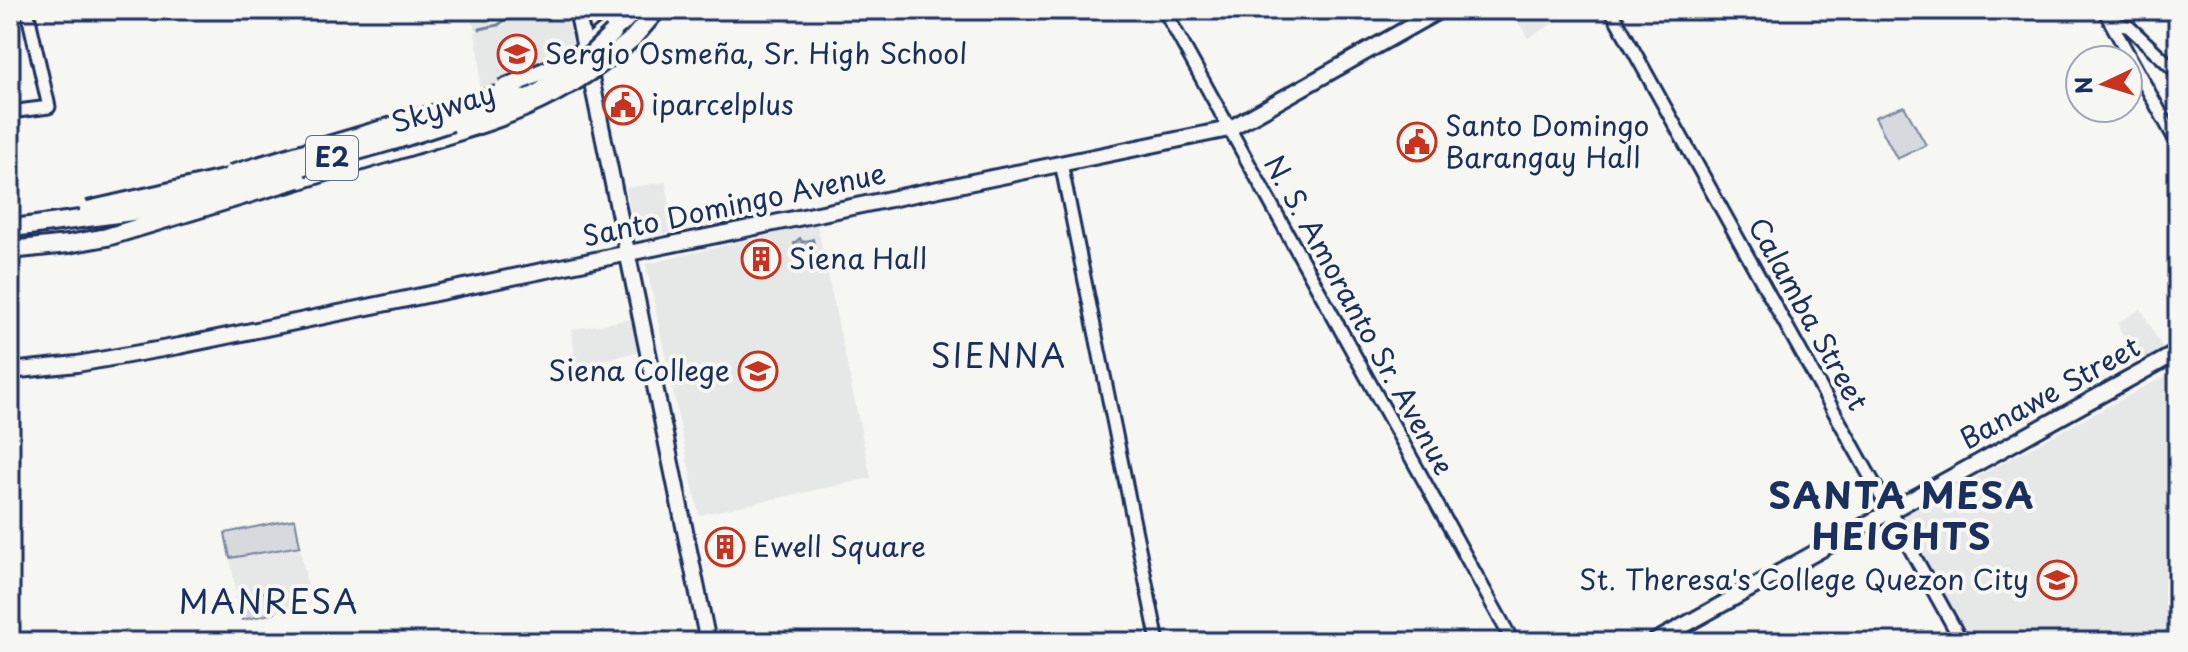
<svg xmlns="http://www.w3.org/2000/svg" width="2188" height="652" viewBox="0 0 2188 652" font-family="'Playpen Sans',sans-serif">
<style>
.built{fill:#e6e7e7}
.green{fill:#d6d9dd;stroke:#78849e;stroke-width:2}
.water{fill:#abb2c0;stroke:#717e99;stroke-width:2}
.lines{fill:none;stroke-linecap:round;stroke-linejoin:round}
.stream{stroke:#717e99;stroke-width:3}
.minor-casing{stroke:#1b2f5e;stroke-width:17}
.major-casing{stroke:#1b2f5e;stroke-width:20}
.highway-casing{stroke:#1b2f5e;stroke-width:22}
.minor{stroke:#f6f6f2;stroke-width:11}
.major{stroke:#f6f6f2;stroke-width:14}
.highway{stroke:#f6f6f2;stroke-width:16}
.highway-bridge-casing{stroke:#1b2f5e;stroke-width:22;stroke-linecap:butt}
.highway-bridge{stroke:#f6f6f2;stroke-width:16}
.labels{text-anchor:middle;stroke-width:8;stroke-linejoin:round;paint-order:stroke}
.shield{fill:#f6f6f2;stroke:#5d6b8a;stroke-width:2}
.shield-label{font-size:26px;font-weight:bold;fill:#1b2f5e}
.poi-label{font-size:28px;fill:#1b2f5e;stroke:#f6f6f2;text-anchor:start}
.street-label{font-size:28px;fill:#1b2f5e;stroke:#f6f6f2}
.quarter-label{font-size:32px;letter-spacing:2px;fill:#1b2f5e;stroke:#f6f6f2}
.district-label{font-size:36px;font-weight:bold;letter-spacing:2px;fill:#1b2f5e;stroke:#f6f6f2}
</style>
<rect width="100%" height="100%" fill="#f6f6f2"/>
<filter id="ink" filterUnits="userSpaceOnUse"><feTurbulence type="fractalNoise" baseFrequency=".0125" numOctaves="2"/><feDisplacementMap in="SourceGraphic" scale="16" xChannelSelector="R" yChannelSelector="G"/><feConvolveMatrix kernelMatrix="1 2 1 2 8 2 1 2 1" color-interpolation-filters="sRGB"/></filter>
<g filter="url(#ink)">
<g class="built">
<path d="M468 10H511L513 15 475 30Z"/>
<path d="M524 10H566L573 46 479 92 480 63 475 32 503 25Z"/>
<path d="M1512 10H1577L1528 38Z"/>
<path d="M666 182 674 232 636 238 626 188Z"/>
<path d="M817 224 871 478 699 515 646 264Z"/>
<path d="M2141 309 2164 351 2138 365 2117 323Z"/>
<path d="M631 319 638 352 577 366 571 330Z"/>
<path d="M2178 369V642H1971L1901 517Z"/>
<path d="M300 546 311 605 275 613 270 591 237 598 230 558Z"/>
</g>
<g class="green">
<path d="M1904 106 1926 145 1897 159 1875 117Z"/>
<path d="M295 519 300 546 230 558 225 533Z"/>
<path d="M270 591 275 613 242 620 237 598Z"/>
</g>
<path class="water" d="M800 238 802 242 813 239 815 253H810V248L802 254 796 252 794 243Z"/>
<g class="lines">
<g class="stream">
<path d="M480 29 498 25 519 10"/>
<path d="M10 236 22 235"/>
</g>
<g class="minor-casing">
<g id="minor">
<path d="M1164 10 1513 642"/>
<path d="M1611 10 1962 642"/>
<path d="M2104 10 2178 145"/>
<path d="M2110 21 2129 27 2178 73"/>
<path d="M10 112 49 107 27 10"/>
<path d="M1061 163 1158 642"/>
</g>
</g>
<g class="major-casing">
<g id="major">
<path d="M577 10 708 642"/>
<path d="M569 60 612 25"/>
<path d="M287 185 474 128"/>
<path d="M10 371 77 364 179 346 1229 129 1440 10"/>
<path d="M1654 642 2178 352"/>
</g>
</g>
<g class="highway-casing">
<g id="highway">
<path d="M613 33 634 10"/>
<path d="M632 39 657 10"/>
<path d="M10 228 29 226"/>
<path d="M10 250 68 244"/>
</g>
</g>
<use href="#minor" class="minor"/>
<use href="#major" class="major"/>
<use href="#highway" class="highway"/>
<g class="highway-bridge-casing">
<g id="highway-bridge">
<path d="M502 89 580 56"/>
<path d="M462 130C527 111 580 85 632 39"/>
<path d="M231 174 514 90"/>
<path d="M88 210 241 175"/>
<path d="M29 226 154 209 400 139 535 95 580 65 613 33"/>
<path d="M68 244 107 237 298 179"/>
</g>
</g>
<use href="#highway-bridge" class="highway-bridge"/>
</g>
</g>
<defs>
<g id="school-ring" transform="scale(2)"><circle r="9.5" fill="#f6f6f2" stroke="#c8321e" stroke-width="1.5"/><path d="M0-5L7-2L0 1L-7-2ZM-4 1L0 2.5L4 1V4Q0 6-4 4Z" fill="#c8321e"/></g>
<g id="civic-ring" transform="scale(2)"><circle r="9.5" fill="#f6f6f2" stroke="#c8321e" stroke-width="1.5"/><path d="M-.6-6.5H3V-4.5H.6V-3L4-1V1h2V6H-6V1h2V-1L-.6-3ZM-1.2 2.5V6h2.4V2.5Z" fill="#c8321e"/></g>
<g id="building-ring" transform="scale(2)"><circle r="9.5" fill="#f6f6f2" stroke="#c8321e" stroke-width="1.5"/><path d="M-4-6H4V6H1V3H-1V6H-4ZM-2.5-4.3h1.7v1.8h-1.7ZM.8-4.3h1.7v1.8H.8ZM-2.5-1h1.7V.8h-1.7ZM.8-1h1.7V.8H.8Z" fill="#c8321e"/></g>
<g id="university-ring" transform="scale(2)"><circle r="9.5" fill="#f6f6f2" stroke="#c8321e" stroke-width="1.5"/><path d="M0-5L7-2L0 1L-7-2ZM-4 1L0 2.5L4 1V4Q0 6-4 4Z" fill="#c8321e"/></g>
</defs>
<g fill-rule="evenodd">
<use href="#school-ring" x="517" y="54"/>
<use href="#civic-ring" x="623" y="105"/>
<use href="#civic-ring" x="1417" y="142"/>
<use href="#building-ring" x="761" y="259"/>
<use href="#university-ring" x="758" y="371"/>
<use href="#building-ring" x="725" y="547"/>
<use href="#school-ring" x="2057" y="580"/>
</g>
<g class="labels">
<rect class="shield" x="306" y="136" width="52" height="44" rx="6"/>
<g class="shield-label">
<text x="332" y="167">E2</text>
</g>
<g class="poi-label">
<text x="545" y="64">Sergio Osmeña, Sr. High School</text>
<text x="651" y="115">iparcelplus</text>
<text x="1445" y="136">Santo Domingo<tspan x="1445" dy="32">Barangay Hall</tspan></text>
<text x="789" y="269">Siena Hall</text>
<text x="730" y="381" text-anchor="end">Siena College</text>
<text x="753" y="557">Ewell Square</text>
<text x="2029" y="590" text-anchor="end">St. Theresa's College Quezon City</text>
</g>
<g class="street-label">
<text transform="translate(443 108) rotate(-17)" y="10">Skyway</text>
<text transform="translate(734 205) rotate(-12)" y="10">Santo Domingo Avenue</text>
<text transform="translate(1808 314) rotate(61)" y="10">Calamba Street</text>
<text transform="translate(1359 315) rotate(61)" y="10">N. S. Amoranto Sr. Avenue</text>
<text transform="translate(2050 393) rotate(-29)" y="10">Banawe Street</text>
</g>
<g class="quarter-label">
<text x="999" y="368">SIENNA</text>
<text x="269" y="614">MANRESA</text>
</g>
<g class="district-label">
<text x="1902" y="509">SANTA MESA<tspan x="1902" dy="41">HEIGHTS</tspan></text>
</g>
</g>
<rect width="2188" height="652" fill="none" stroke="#f6f6f2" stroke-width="40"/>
<rect x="20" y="20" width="2148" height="612" fill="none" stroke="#1b2f5e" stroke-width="3" filter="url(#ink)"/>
<g transform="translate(2104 84) rotate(266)"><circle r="38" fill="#f6f6f2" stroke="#9ea6b7" stroke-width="2"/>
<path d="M0-6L14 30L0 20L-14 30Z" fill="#c8321e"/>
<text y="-12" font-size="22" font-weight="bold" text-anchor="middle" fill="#1b2f5e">N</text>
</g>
</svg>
